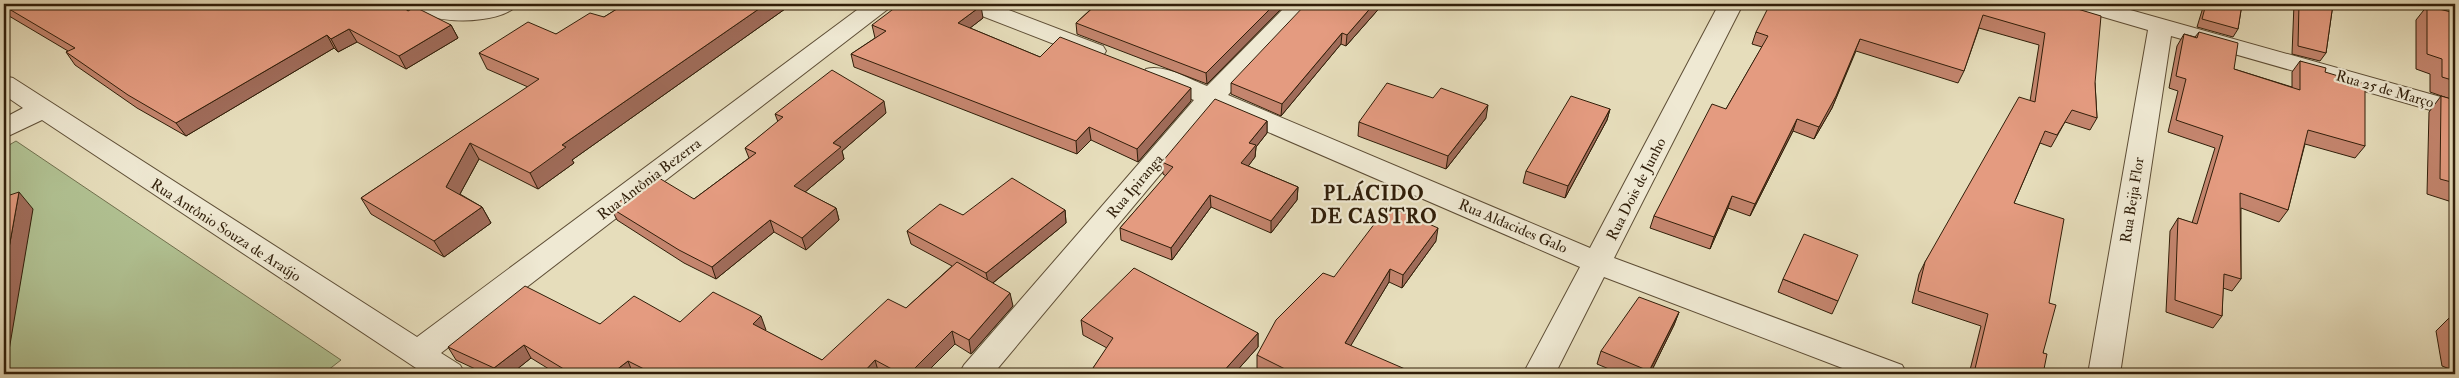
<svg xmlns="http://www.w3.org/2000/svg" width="2459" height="378" viewBox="0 0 2459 378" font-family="'IM FELL Double Pica',serif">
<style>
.green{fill:#b1c293;stroke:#70704e}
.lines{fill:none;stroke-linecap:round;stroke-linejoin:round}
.minor-casing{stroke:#5e4e36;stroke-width:2}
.minor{fill:#efe9d3;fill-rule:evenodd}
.wall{fill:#c4856e;stroke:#301e09}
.shaded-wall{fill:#a06c5a;stroke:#301e09}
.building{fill:#e49b80;stroke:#301e09}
.labels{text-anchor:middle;stroke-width:4.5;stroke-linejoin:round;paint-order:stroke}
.street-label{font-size:15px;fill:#301e09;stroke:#efe9d3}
.district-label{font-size:20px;font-weight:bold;letter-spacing:1px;fill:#301e09;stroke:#efe9d3}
</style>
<rect width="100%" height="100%" fill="#e6ddbb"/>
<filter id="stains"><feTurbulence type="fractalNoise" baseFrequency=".004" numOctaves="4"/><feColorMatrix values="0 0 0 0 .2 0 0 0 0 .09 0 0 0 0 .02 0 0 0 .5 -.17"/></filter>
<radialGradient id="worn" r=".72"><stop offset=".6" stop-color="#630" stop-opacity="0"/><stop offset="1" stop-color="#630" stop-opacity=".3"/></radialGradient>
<path class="green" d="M16 141 341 360 323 374H4V148Z"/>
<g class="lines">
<g class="minor-casing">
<g id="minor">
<path d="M409 4H443L463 7 486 4H518C502 26 424 26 409 4Z"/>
<path d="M865 4H892L888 9 441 353 460 365 465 374H425L42 120 4 138V118L23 108 4 95V76L13 78 417 337Z"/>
<path d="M960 4H993L1103 46 1106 51 1103 56 1094 59 1085 56 964 9Z"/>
<path d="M1288 4H1313L1228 95 1590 248 1719 4H1743L1614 258 1902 365 1907 374H1858L1604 277 1555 374H1523L1580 267 1215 109 993 374H959L964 365 1194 100 1146 81 1142 75 1146 69C1165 64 1189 79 1207 86Z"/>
<path d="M2072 4H2109L2455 101V117L2171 36 2120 374H2088L2148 30 2076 9Z"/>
</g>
</g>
<use href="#minor" class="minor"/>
</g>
<g class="wall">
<path d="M4 4 408 11 451 25 458 38 406 69 357 42 338 52 334 48 186 136 137 108 75 65 66 52 68 51 4 13Z"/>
<path d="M625 4H792L572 160 574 163 538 189 479 159 460 194 482 207 491 223 444 257 371 214 361 198 528 87 487 69 479 53 556 34 604 17Z"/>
<path d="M1074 4H1286L1207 84 1077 34 1076 23 1091 9Z"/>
<path d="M1383 4 1346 46 1341 44 1281 116 1231 94V83Z"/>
<path d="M2061 4 2095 83 2097 118 2090 130 2065 122 2051 147 2040 143 2014 203 2049 303 2043 353V374H1969L1981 326 1912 303 1919 274 1925 262 2030 101 2039 45 1979 28 1964 71 1958 83 1856 51 1832 108 1814 139 1793 131 1750 216 1728 208 1710 249 1650 228 1654 216 1726 109 1762 47 1752 44 1756 32Z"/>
<path d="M2204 4H2242L2238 29 2233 37 2197 27Z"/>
<path d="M2294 4H2333L2326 53 2320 61 2292 54Z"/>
<path d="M2427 6 2455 13V203L2427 194 2429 112 2441 96 2450 99 2430 92V74L2416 69V20Z"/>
<path d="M983 18 970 28 1040 57 1191 101 1138 162 1091 140 1077 154 854 67 851 54 875 38 872 25Z"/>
<path d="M2199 32 2234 69 2292 87V72L2300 61 2325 72 2365 146 2355 158 2305 144 2288 210 2279 222 2241 208V279L2232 291 2223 288 2222 316 2213 328 2166 312 2170 231 2178 218 2192 223 2215 148 2168 132 2178 91 2169 88 2177 46 2184 34 2195 37Z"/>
<path d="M1610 109 1607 120 1565 198 1523 183 1526 171Z"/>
<path d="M886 113 842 151 844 159 805 192 836 208 839 220 806 250 774 232 716 279 684 263 617 220 611 208 694 199 749 158 745 148 778 122 775 114Z"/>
<path d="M1486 118 1446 169 1358 136 1359 122Z"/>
<path d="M1267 121V133L1256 147 1255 157 1248 166 1298 187 1297 200 1271 233 1211 207 1172 260 1121 240 1120 228 1166 176 1163 174 1162 162Z"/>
<path d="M1065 210 1066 223 993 283 1013 306 971 354 955 344 925 374H557L531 358 511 374H486L456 360 448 347 600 324 680 322 766 330 765 331 822 360 906 308 952 266 911 244 907 231 963 215Z"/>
<path d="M1436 241 1402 288 1389 282 1350 346 1404 374H1269L1257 368V355L1334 277Z"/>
<path d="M1783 279 1838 301 1832 314 1778 292Z"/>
<path d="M1679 312 1674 325 1650 374H1621L1597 364 1601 351Z"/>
<path d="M2449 318 2455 320V371L2442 366 2436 331Z"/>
<path d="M1081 320 1258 333V347L1234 374H1089L1107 348 1083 335Z"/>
</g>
<g class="shaded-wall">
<path d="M766 4H792L572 160 574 163 538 189 530 173 562 145Z"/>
<path d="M1275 4H1286L1207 84 1206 73Z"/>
<path d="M1374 4H1383L1346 46 1347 35Z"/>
<path d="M981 6 983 18 961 35 958 23Z"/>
<path d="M451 25 458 38 406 69 399 56Z"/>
<path d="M349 29 357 42 338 52 331 39Z"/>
<path d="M1342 33 1341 44 1281 116 1282 104Z"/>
<path d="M327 35 334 48 186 136 176 123Z"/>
<path d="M1860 39 1832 108 1814 139 1819 127Z"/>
<path d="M1191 88V101L1138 162 1137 149Z"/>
<path d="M884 101 886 113 842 151 844 159 798 198 794 186 833 143Z"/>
<path d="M1488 105 1486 118 1446 169 1448 156Z"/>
<path d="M1610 109 1607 120 1565 198 1568 186Z"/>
<path d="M1797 119 1793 131 1750 216 1755 204Z"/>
<path d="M1267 121V133L1256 147 1255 157 1241 176V163L1249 143Z"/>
<path d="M1089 127 1091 140 1077 154 1076 141Z"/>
<path d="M470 143 479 159 455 203 446 187Z"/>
<path d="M1298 187 1297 200 1271 233V221Z"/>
<path d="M19 192 33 209 5 374H4V276Z"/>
<path d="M1210 195 1211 207 1172 260 1171 248Z"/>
<path d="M1732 196 1728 208 1710 249 1714 237Z"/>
<path d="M482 207 491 223 444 257 434 241Z"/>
<path d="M836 208 839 220 806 250 802 238Z"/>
<path d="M1065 210 1066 223 989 286 986 273Z"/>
<path d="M770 220 774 232 716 279 712 267Z"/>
<path d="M1438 228 1436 241 1402 288 1403 275Z"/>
<path d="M1390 269 1389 282 1344 357 1345 343Z"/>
<path d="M1010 293 1013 306 971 354 969 340Z"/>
<path d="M1679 312 1674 325 1650 374H1648Z"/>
<path d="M761 316 766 330 758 338 753 324Z"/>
<path d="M952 331 955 344 925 374H909Z"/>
<path d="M1258 333V347L1234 374H1221Z"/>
<path d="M524 345 531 358 511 374H498L494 368Z"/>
<path d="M875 360 879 374H862Z"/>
<path d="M628 361 633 374H611Z"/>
</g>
<g class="building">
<path d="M4 4H399L408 11 415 7 451 25 399 56 349 29 331 39 327 35 176 123 128 95 66 52 75 48 4 6Z"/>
<path d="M625 4H766L562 145 566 147 530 173 470 143 446 187 482 207 434 241 361 198 539 79 479 53 528 22 556 34 590 13 604 17Z"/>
<path d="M900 4H975L981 6 958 23 1040 57 1060 37 1191 88 1137 149 1089 127 1076 141 851 54 886 31 872 25Z"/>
<path d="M1097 4H1275L1206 73 1076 23Z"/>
<path d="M1306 4H1374L1347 35 1342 33 1282 104 1231 83Z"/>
<path d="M1770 4H2061L2101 16 2095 83 2097 118 2072 110 2057 135 2045 131 2014 203 2064 219 2049 303 2056 305 2043 353 2047 354 2043 374H1979L1974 373 1988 314 1918 291 1925 262 2019 97 2035 102 2045 33 1983 15 1964 71 1860 39 1836 96 1819 127 1797 119 1755 204 1732 196 1714 237 1654 216 1712 104 1726 109 1768 36 1756 32Z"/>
<path d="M2206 4H2242L2238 29 2202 19Z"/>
<path d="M2299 4H2333L2326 53 2298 46Z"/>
<path d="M2427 6 2455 13V81L2442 77V59L2427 54Z"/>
<path d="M2199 32 2238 43 2234 69 2300 90V61L2326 68 2325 72 2365 84V146L2308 130 2288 210 2240 193 2241 279 2224 274 2222 316 2175 300 2178 218 2197 224 2223 136 2176 120 2186 79 2176 76 2184 34 2197 38Z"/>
<path d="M832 70 884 101 833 143 841 147 794 186 836 208 802 238 770 220 712 267 679 250 611 208 654 175 694 199 756 153 745 148 783 117 775 114Z"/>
<path d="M1387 83 1433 98 1441 88 1488 105 1448 156 1359 122Z"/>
<path d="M1571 96 1610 109 1568 186 1526 171Z"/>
<path d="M2441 96 2455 100V183L2440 179Z"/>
<path d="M1215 99 1267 121 1249 143 1256 145 1241 163 1298 187 1271 221 1210 195 1171 248 1120 228 1173 167 1162 162Z"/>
<path d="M1012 178 1065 210 986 273 907 231 940 204 963 215Z"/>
<path d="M19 192 4 276V197Z"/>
<path d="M1388 206 1438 228 1403 275 1390 269 1345 343 1405 369 1401 374H1295L1257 355 1276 320 1323 273 1334 277Z"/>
<path d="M1804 234 1858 255 1838 301 1783 279Z"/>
<path d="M957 262 1010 293 969 340 952 331 909 374H901L875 360 862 374H654L628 361 611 374H572L524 345 494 368 448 347 525 286 600 324 634 296 680 322 713 292 761 316 753 324 822 360 888 299 906 308Z"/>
<path d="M1134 268 1258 333 1221 374H1089L1113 338 1081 320Z"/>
<path d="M1639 297 1679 312 1649 371 1601 351Z"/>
<path d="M2449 318 2455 320V353Z"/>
</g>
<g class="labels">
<g class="street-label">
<text transform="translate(2385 89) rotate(16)" y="5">Rua 25 de Março</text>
<text transform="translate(649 179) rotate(-37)" y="5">Rua Antônia Bezerra</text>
<text transform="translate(1135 186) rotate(-50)" y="5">Rua Ipiranga</text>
<text transform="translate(1636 189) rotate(-63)" y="5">Rua Dois de Junho</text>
<text transform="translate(2132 200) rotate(-81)" y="5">Rua Beija Flor</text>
<text transform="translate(1513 226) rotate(23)" y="5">Rua Aldacides Galo</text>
<text transform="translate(226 230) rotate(33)" y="5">Rua Antônio Souza de Araújo</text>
</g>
<g class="district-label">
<text x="1374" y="200">PLÁCIDO<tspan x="1374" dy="23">DE CASTRO</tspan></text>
</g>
</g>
<rect width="2459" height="378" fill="none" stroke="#e6ddbb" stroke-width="20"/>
<rect x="5" y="5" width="2449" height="368" fill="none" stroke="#301e09" stroke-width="2.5"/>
<rect x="10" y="10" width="2439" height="358" fill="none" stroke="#301e09"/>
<rect width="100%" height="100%" filter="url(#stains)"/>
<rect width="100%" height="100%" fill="url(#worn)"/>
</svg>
